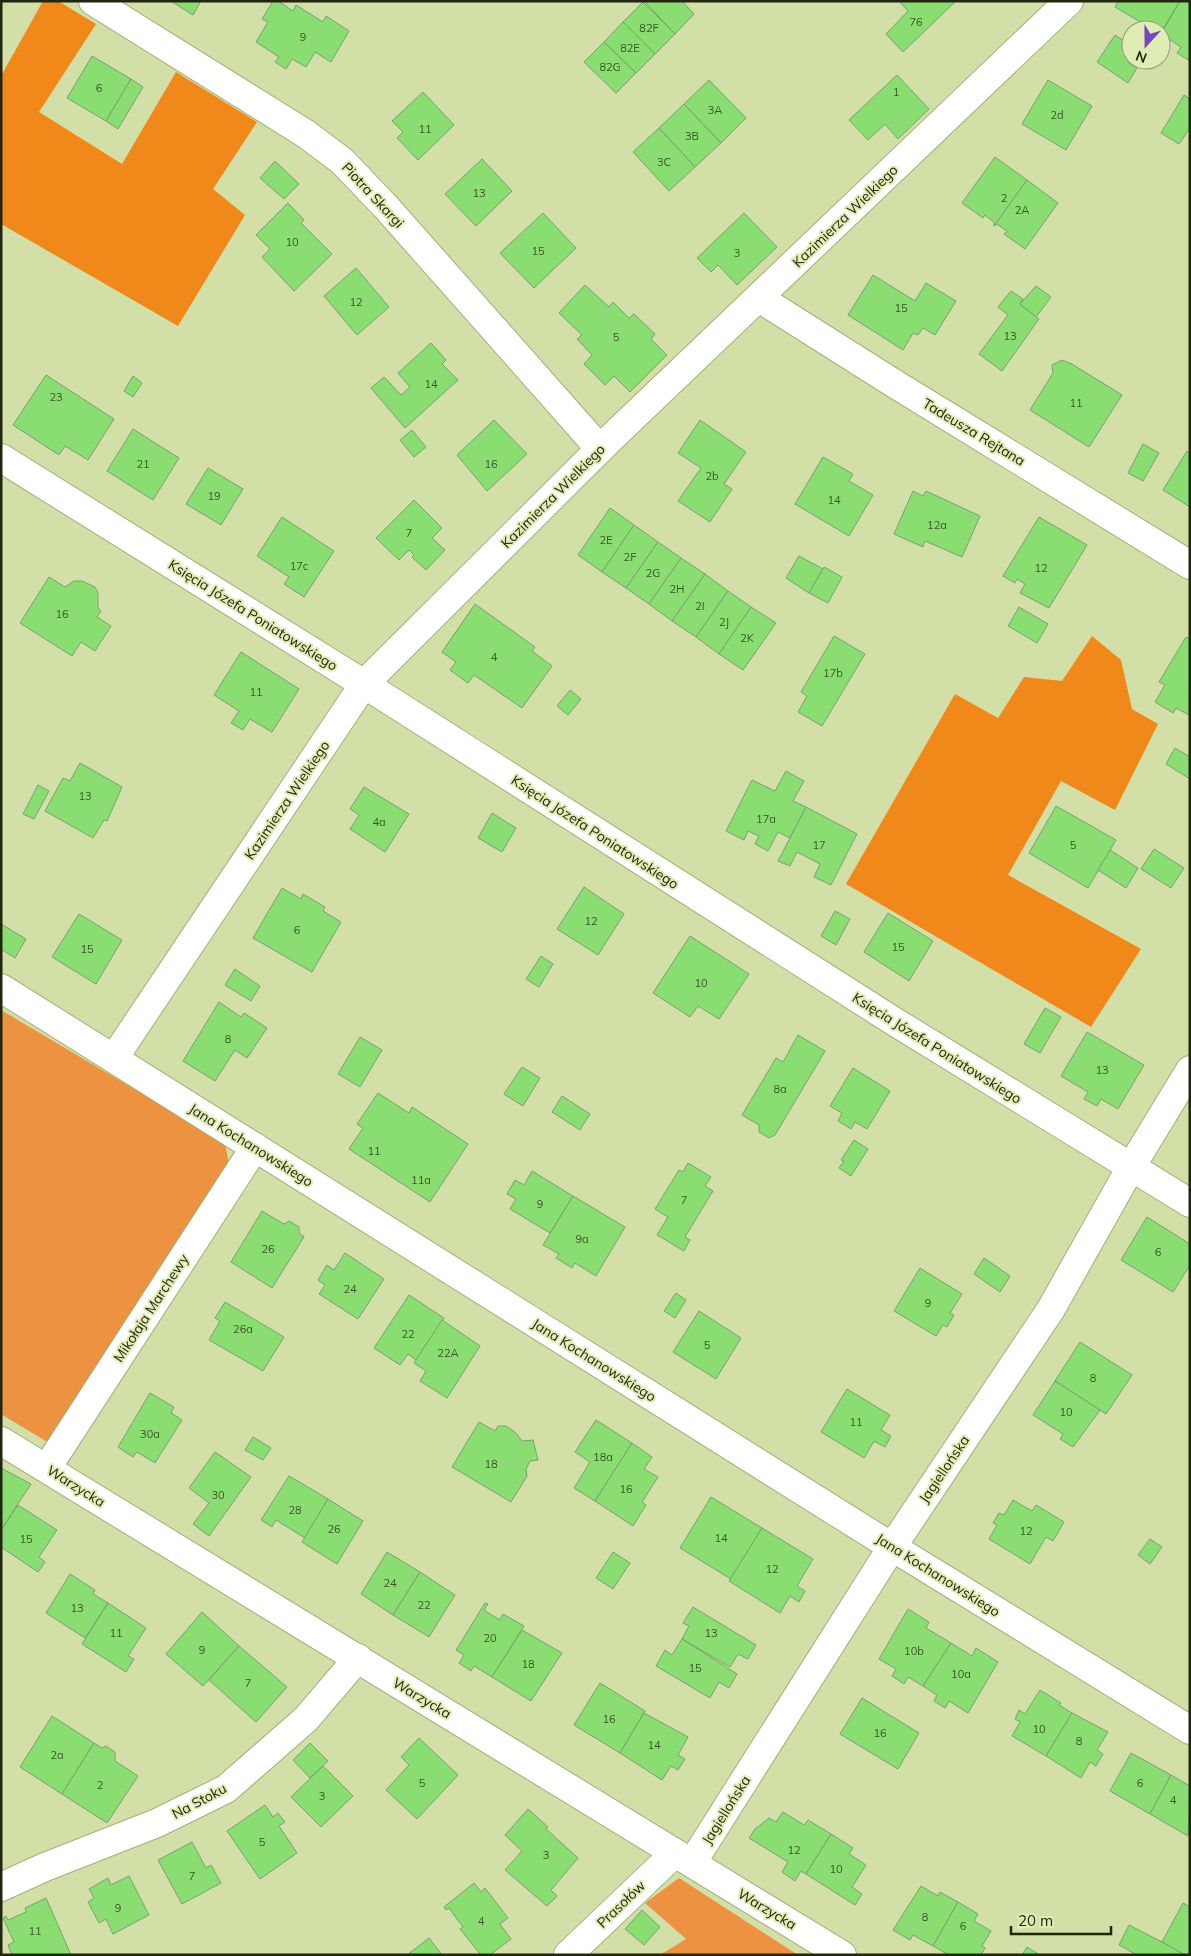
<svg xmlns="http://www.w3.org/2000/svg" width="1191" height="1956" viewBox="0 0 1191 1956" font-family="Mulish,sans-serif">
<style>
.green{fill:#ed9241}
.forest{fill:#f0881a}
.building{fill:#89dd71;stroke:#7c9f72}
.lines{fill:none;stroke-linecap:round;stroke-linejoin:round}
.minor-casing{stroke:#a3b07a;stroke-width:30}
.minor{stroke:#fff;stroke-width:28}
.labels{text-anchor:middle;stroke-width:4;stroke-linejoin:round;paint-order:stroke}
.number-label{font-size:11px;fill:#3c5429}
.street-label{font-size:14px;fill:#222611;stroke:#dfecb4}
</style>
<rect width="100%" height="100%" fill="#d2dfa7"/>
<g class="green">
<path d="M1 1010 225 1143 229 1165 49 1443 1 1414Z"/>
<path d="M679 1878 798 1955H660L686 1939 645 1903Z"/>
</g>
<g class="forest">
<path d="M43 1H58L96 24 39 112 122 164 176 72 257 122 213 189 245 215 178 326 1 224V76Z"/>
<path d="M1092 636 1121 660 1132 709 1158 724 1115 810 1061 781 1008 875 1141 949 1091 1027 846 884 955 694 998 718 1024 677 1062 681Z"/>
</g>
<g class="building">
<path d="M171 1H201L193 15Z"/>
<path d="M273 1H278L293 11 296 5 323 22 326 16 349 31 331 62 315 52 306 67 292 59 286 69 275 62 279 57 256 42 268 22 262 19Z"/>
<path d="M644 1H682L694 14 675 34Z"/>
<path d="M899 1H956L903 52 886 34 908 11Z"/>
<path d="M1118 1H1180L1161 32V30H1154L1115 7Z"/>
<path d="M1180 1H1190V61L1177 53 1181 47 1161 34Z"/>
<path d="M643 2 675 34 655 54 623 22Z"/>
<path d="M623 22 655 54 636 73 604 42Z"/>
<path d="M1115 35 1131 46 1129 63 1137 68 1128 83 1097 62Z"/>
<path d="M604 42 636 73 616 93 584 62Z"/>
<path d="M92 56 131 79 106 121 67 98Z"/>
<path d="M897 75 929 109 898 139 885 124 868 140 849 120Z"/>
<path d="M131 79 143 87 118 129 106 121Z"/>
<path d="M709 80 746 118 721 143 684 104Z"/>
<path d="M1048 80 1092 106 1066 150 1022 124Z"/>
<path d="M423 92 454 125 418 160 397 138 403 132 392 121Z"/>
<path d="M1184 95 1190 99V128L1179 144 1161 133Z"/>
<path d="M684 104 721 143 695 167 659 128Z"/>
<path d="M659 128 695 167 669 191 633 152Z"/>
<path d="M995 157 1027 180 994 226V222L985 215 983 218 962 203Z"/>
<path d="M482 159 512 191 476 226 445 194Z"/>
<path d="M275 161 299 184 284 199 260 178Z"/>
<path d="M1027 180 1058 203 1025 249 1004 234 1007 231 997 224 994 226Z"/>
<path d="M288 203 304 220 301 223 332 254 294 291 262 257 270 249 256 235Z"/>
<path d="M543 213 576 248 534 288 500 253Z"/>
<path d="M744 213 777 247 737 285 718 265 711 272 697 258Z"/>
<path d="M356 268 389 307 357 335 324 296Z"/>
<path d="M873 275 915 301 926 283 956 301 935 335 923 328 918 335 913 333 903 350 848 315Z"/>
<path d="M585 285 609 307 613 302 629 318 634 314 655 334 651 339 667 355 630 392 614 376 605 385 584 364 592 355 577 339 582 335 559 313Z"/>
<path d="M1036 286 1051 297 1036 317 1020 304Z"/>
<path d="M1011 291 1023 299 1020 304 1039 319 1002 371 979 354 1008 315 998 307Z"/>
<path d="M431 343 446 360 442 364 458 380 405 428 371 388 384 377 401 395 410 387 398 373Z"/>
<path d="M1062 360 1072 364 1122 395 1089 447 1030 410 1053 373 1052 365Z"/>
<path d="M46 375 114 419 88 460 65 446 59 455 13 425Z"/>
<path d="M133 376 142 383 133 397 124 391Z"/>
<path d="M494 420 527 454 487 491 457 455Z"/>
<path d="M700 420 746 452 724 484 732 489 710 522 678 501 701 468 678 453Z"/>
<path d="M133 429 179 458 153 500 107 471Z"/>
<path d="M412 430 426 447 414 457 400 440Z"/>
<path d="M1143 444 1159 453 1143 481 1128 473Z"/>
<path d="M1187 451 1190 453V507L1163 490Z"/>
<path d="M823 457 853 474 849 481 873 495 849 536 795 504Z"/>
<path d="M208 468 243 489 221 525 186 504Z"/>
<path d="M913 491 923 496 926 491 980 516 962 557 925 541 923 547 894 534Z"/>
<path d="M414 500 442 528 432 538 445 550 426 570 412 557 414 555 409 550 399 560 376 538Z"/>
<path d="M610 508 634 525 602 572 578 555Z"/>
<path d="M282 517 334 551 304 597 284 584 289 577 257 556Z"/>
<path d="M1039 517 1087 545 1049 608 1020 593 1025 584 1017 579 1015 583 1003 576Z"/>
<path d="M634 525 658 542 626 588 602 572Z"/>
<path d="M658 542 681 558 649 604 626 588Z"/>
<path d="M799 556 823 569 809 593 786 578Z"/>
<path d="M681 558 705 574 672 621 649 604Z"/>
<path d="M824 567 842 577 828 603 809 593Z"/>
<path d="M705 574 728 591 696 637 672 621Z"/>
<path d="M49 577 65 587 74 581H82L95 587 98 593V608L101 611 97 617 111 626 95 651 81 642 72 656 20 623Z"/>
<path d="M728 591 751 607 719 654 696 637Z"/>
<path d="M475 604 535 647 532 651 552 666 522 708 474 675 468 683 450 670 456 662 442 652Z"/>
<path d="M751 607 776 623 743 670 719 654Z"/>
<path d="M1019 607 1048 624 1037 643 1008 626Z"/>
<path d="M834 636 865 654 822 726 798 712 807 696 801 692Z"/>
<path d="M1186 637 1190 639 1189 715 1176 708 1173 713 1155 702 1165 685 1159 682Z"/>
<path d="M241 652 299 689 272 732 250 719 243 730 231 723 239 711 214 695Z"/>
<path d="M570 690 581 699 568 715 557 706Z"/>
<path d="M1175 748 1190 757V779L1166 764Z"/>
<path d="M80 763 122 787 107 821 104 820 93 838 45 811 63 778 70 781Z"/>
<path d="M786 771 804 781 793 801 806 807 790 838 778 832 768 851 755 844 759 836 748 831 744 840 726 831 752 780 775 791Z"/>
<path d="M38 785 49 791 34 819 23 814Z"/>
<path d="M364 787 409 814 385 852 350 829 359 815 350 809Z"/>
<path d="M1056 806 1116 840 1088 888 1029 853Z"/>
<path d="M806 807 857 834 831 885 814 877 820 864 797 852 790 866 778 861Z"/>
<path d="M492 813 516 828 502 852 478 838Z"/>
<path d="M1154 849 1184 868 1171 888 1141 869Z"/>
<path d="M1110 850 1138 868 1126 888 1098 870Z"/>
<path d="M584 887 624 914 598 955 557 929Z"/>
<path d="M282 888 301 899 303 894 325 907 323 911 341 922 312 972 253 938Z"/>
<path d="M835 911 850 919 836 945 821 936Z"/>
<path d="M888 913 933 941 909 981 864 952Z"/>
<path d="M79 914 122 940 96 984 52 957Z"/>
<path d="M1 924 26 939 15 958 1 949Z"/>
<path d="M690 936 749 974 719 1019 698 1006 690 1017 653 993Z"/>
<path d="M541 956 553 964 539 987 526 979Z"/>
<path d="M235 969 260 986 251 1001 225 985Z"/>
<path d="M219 1002 241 1017 244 1013 267 1028 247 1058 235 1050 215 1081 183 1061Z"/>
<path d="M1045 1008 1061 1017 1040 1053 1024 1044Z"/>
<path d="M1087 1032 1144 1065 1118 1109 1101 1099 1097 1106 1084 1099 1088 1092 1061 1076Z"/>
<path d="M798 1035 825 1051 775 1135 769 1138 759 1132V1125L742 1115 776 1058 783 1062Z"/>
<path d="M360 1037 382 1050 360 1087 338 1074Z"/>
<path d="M522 1067 540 1078 523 1106 504 1094Z"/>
<path d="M853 1068 890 1091 867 1129 855 1122 851 1129 838 1121 842 1113 830 1106Z"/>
<path d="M378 1093 409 1113 412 1107 468 1144 430 1202 349 1149 363 1128 357 1124Z"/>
<path d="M562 1096 590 1114 580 1130 552 1112Z"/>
<path d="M854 1140 868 1149 851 1176 839 1168 844 1161 841 1160Z"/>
<path d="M688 1163 711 1177 705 1186 713 1191 685 1237 690 1240 684 1251 657 1235 668 1217 655 1209 679 1170 683 1172Z"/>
<path d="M532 1171 573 1196 550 1233 510 1209 516 1199 507 1194 515 1180 524 1185Z"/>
<path d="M573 1196 625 1227 596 1276 575 1263 572 1268 556 1258 559 1254 543 1245Z"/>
<path d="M262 1211 284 1224 289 1221 299 1227V1233L304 1237 272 1288 231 1262Z"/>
<path d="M1147 1217 1190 1244V1265L1173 1292 1121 1260Z"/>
<path d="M345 1253 384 1279 358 1319 319 1294 325 1285 318 1280 327 1265 334 1270Z"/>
<path d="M984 1258 1010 1276 1000 1292 974 1274Z"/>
<path d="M920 1268 962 1294 950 1313 954 1315 947 1327 943 1325 936 1336 894 1311Z"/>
<path d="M676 1293 686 1300 675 1318 664 1311Z"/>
<path d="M409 1295 444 1318 416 1360 408 1354 400 1365 374 1348Z"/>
<path d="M225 1302 284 1337 263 1371 209 1340 220 1321 215 1318Z"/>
<path d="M699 1311 741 1338 716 1379 673 1352Z"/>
<path d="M442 1320 480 1346 447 1398 420 1381 426 1371 414 1363Z"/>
<path d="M1080 1342 1132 1375 1106 1414 1055 1381Z"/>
<path d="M1055 1381 1100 1410 1073 1447 1060 1439 1063 1434 1033 1415Z"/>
<path d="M847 1389 890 1415 881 1430 891 1436 885 1447 874 1441 864 1458 821 1432Z"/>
<path d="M150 1393 174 1407 171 1413 182 1420 155 1463 137 1452 133 1457 118 1447Z"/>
<path d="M596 1420 632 1443 595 1501 574 1488 590 1462 575 1452Z"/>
<path d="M479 1422 495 1431 498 1426H506L515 1432 522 1441 533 1440 538 1460 530 1461 526 1469 527 1476 511 1502 452 1467Z"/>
<path d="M253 1437 271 1448 263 1460 245 1450Z"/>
<path d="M632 1443 652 1457 644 1469 658 1477 642 1502 646 1505 633 1526 595 1501Z"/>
<path d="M215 1452 251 1477 209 1536 193 1524 209 1503 189 1488Z"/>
<path d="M1 1468 31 1484 1 1530Z"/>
<path d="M289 1476 328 1499 305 1538 276 1520 272 1527 261 1520Z"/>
<path d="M711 1497 762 1528 731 1579 680 1548Z"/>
<path d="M328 1499 363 1521 337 1564 302 1542Z"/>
<path d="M1013 1500 1032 1511 1036 1505 1064 1522 1053 1541 1046 1537 1030 1564 989 1539 997 1525 993 1523 999 1513 1004 1515Z"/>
<path d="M18 1505 57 1530 39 1557 45 1562 38 1572 1 1547V1530Z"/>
<path d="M762 1528 813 1559 797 1586 805 1591 799 1602 790 1596 780 1613 729 1581Z"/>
<path d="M1150 1539 1162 1547 1150 1564 1138 1555Z"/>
<path d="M387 1552 420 1572 393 1615 361 1594Z"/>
<path d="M613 1552 630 1563 613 1589 596 1578Z"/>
<path d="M420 1572 455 1595 429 1637 393 1615Z"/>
<path d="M70 1574 95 1590 93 1594 108 1603 85 1638 46 1613Z"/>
<path d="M108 1603 146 1628 128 1656 134 1659 126 1672 82 1644Z"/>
<path d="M485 1603 488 1604 484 1610 500 1620 503 1614 524 1626 492 1677 474 1666 471 1671 459 1663 464 1655 456 1650Z"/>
<path d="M693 1607 756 1645 748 1659 738 1654 730 1667 682 1639 689 1626 683 1623Z"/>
<path d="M908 1609 929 1622 926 1628 951 1643 923 1686 908 1677 904 1684 892 1676 896 1669 879 1659Z"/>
<path d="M202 1612 239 1646 203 1686 166 1654Z"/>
<path d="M522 1630 562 1653 531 1701 492 1677Z"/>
<path d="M682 1639 737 1674 729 1688 719 1682 710 1698 656 1666 665 1650 672 1655Z"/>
<path d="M951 1643 972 1656 976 1648 998 1662 968 1713 949 1701 945 1708 934 1701 937 1695 923 1686Z"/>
<path d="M239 1646 287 1687 256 1722 209 1680Z"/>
<path d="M600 1683 645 1711 620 1753 574 1725Z"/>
<path d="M1040 1690 1061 1703 1059 1705 1072 1713 1046 1756 1012 1736 1020 1722 1015 1719 1019 1710 1025 1714Z"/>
<path d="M862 1698 919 1733 898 1769 840 1734Z"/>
<path d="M644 1713 688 1737 678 1755 685 1759 678 1770 671 1766 662 1780 620 1753Z"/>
<path d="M1072 1713 1108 1732 1097 1750 1103 1754 1096 1766 1090 1762 1081 1778 1046 1756Z"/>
<path d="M52 1716 94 1743 62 1794 20 1767Z"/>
<path d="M419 1738 458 1775 417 1819 386 1790 409 1765 401 1757Z"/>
<path d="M94 1743 102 1748 106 1746 115 1752V1761L138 1776 107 1823 62 1794Z"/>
<path d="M310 1743 328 1761 310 1778 293 1760Z"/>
<path d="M1131 1753 1171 1775 1150 1814 1110 1791Z"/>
<path d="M323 1766 353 1796 321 1827 291 1797Z"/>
<path d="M1171 1775 1190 1786 1188 1836 1150 1814Z"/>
<path d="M265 1805 273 1817 278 1813 285 1822 279 1826 297 1853 260 1879 227 1831Z"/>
<path d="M528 1809 548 1827 546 1829 578 1858 551 1890 557 1896 547 1906 505 1870 522 1851 505 1835Z"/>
<path d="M783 1812 804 1825 808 1820 831 1834 806 1874 801 1871 795 1881 782 1872 788 1862 749 1838 755 1829 769 1818 776 1822Z"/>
<path d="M831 1834 853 1848 849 1854 866 1865 852 1887 862 1894 855 1905 806 1874Z"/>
<path d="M192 1842 206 1868 211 1865 221 1883 182 1904 158 1860Z"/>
<path d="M129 1876 149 1915 113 1934 106 1919 99 1923 88 1902 94 1898 89 1889 108 1878 111 1885Z"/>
<path d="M474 1883 481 1892 485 1888 508 1918 500 1924 511 1939 490 1955H481L460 1929 463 1927 449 1908 446 1910 444 1907Z"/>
<path d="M921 1886 938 1896 940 1892 958 1902 933 1946 913 1935 910 1940 893 1930Z"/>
<path d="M46 1898 71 1955H12L8 1945 14 1942 3 1918 6 1916 8 1920 26 1912 25 1908Z"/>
<path d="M958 1902 978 1914 974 1921 991 1931 982 1946 985 1948 981 1955H949L933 1946Z"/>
<path d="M1183 1903 1190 1907V1955H1185L1162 1942Z"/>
<path d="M642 1910 660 1927 644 1945 625 1929Z"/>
<path d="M1129 1925 1162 1942 1185 1955H1137L1119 1945Z"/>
<path d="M429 1938 442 1955H407Z"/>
<path d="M1027 1947 1040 1955H1022Z"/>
</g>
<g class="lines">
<g class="minor-casing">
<g id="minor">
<path d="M93 1 306 134 342 161 386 207 600 449"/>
<path d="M759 298 895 384 1190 565"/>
<path d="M1 458 364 684 895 1022 1190 1203"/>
<path d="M1 988 892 1547 1190 1730"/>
<path d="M114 1058 364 684 609 440 1069 1"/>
<path d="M1 1441 842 1955"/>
<path d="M47 1468 255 1147"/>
<path d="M692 1863 892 1547 1051 1309 1131 1167 1190 1070"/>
<path d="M1 1887 45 1867 157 1823 226 1789 306 1719 358 1658"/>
<path d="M568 1955 675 1853"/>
</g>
</g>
<use href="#minor" class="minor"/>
</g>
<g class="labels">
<g class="number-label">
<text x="916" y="26">76</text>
<text x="649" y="32">82F</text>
<text x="303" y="41">9</text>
<text x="630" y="52">82E</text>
<text x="610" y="71">82G</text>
<text x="99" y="92">6</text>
<text x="896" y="96">1</text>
<text x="715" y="114">3A</text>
<text x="1057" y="119">2d</text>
<text x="425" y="133">11</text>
<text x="692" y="140">3B</text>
<text x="664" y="166">3C</text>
<text x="479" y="197">13</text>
<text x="1004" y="202">2</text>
<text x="1022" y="214">2A</text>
<text x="292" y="246">10</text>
<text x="538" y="255">15</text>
<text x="737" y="257">3</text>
<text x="356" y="306">12</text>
<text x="901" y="312">15</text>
<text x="1010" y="340">13</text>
<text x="616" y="341">5</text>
<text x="431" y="388">14</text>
<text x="56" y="401">23</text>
<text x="1076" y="407">11</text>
<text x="143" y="468">21</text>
<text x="491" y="468">16</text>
<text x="712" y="480">2b</text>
<text x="214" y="500">19</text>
<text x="834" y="504">14</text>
<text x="937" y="529">12a</text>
<text x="409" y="537">7</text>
<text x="606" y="544">2E</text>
<text x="630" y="561">2F</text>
<text x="299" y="570">17c</text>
<text x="1041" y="572">12</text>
<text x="653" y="577">2G</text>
<text x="677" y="593">2H</text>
<text x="700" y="610">2I</text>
<text x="62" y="618">16</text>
<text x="724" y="626">2J</text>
<text x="747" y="642">2K</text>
<text x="494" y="661">4</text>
<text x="833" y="677">17b</text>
<text x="256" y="696">11</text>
<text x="85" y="800">13</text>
<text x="766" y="823">17a</text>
<text x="379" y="826">4a</text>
<text x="819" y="849">17</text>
<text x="1073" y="849">5</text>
<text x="591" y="925">12</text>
<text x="297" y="934">6</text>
<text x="898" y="951">15</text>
<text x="87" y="953">15</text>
<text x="701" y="987">10</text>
<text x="228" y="1043">8</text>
<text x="1102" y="1074">13</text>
<text x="780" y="1093">8a</text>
<text x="374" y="1155">11</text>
<text x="421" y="1184">11a</text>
<text x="684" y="1204">7</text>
<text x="540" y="1208">9</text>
<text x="582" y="1243">9a</text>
<text x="268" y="1253">26</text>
<text x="1158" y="1256">6</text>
<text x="350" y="1293">24</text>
<text x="928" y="1307">9</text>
<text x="243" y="1333">26a</text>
<text x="408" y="1338">22</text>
<text x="707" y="1349">5</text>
<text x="448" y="1357">22A</text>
<text x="1093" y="1382">8</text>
<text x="1066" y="1416">10</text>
<text x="856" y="1426">11</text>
<text x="150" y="1438">30a</text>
<text x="603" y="1461">18a</text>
<text x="491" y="1468">18</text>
<text x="626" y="1493">16</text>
<text x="218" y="1499">30</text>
<text x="295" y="1514">28</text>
<text x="334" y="1533">26</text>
<text x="1026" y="1535">12</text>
<text x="721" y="1542">14</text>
<text x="26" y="1543">15</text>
<text x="772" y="1573">12</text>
<text x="390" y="1587">24</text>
<text x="424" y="1609">22</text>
<text x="77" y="1612">13</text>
<text x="116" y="1637">11</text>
<text x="711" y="1637">13</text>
<text x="490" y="1642">20</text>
<text x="202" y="1654">9</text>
<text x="914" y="1655">10b</text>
<text x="528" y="1668">18</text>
<text x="695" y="1672">15</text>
<text x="961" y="1678">10a</text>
<text x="248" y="1687">7</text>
<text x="609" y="1723">16</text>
<text x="1039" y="1733">10</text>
<text x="880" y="1737">16</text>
<text x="1079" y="1745">8</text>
<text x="654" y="1749">14</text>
<text x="57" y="1759">2a</text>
<text x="422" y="1787">5</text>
<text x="1140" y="1787">6</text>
<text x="100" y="1789">2</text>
<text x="322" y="1800">3</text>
<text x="1173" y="1804">4</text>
<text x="262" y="1846">5</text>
<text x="794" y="1854">12</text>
<text x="546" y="1859">3</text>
<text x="836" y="1873">10</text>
<text x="192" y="1880">7</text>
<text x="118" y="1912">9</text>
<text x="925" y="1921">8</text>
<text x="481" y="1925">4</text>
<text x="963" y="1930">6</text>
<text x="35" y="1935">11</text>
</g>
<g class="street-label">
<text transform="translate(373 195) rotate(47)" y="5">Piotra Skargi</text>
<text transform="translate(845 216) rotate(-44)" y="5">Kazimierza Wielkiego</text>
<text transform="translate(974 432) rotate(31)" y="5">Tadeusza Rejtana</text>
<text transform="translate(553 496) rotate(-45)" y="5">Kazimierza Wielkiego</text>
<text transform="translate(253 615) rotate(32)" y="5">Księcia Józefa Poniatowskiego</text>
<text transform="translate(287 800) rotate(-56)" y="5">Kazimierza Wielkiego</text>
<text transform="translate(595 832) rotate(33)" y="5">Księcia Józefa Poniatowskiego</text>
<text transform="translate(937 1048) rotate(32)" y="5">Księcia Józefa Poniatowskiego</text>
<text transform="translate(251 1145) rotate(32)" y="5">Jana Kochanowskiego</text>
<text transform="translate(151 1308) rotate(-57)" y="5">Mikołaja Marchewy</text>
<text transform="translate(594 1360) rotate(32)" y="5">Jana Kochanowskiego</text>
<text transform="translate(944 1469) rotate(-56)" y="5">Jagiellońska</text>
<text transform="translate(76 1486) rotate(32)" y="5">Warzycka</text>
<text transform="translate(938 1575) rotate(32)" y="5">Jana Kochanowskiego</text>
<text transform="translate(422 1698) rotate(31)" y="5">Warzycka</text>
<text transform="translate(199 1801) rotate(-28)" y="5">Na Stoku</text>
<text transform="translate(726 1810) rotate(-58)" y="5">Jagiellońska</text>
<text transform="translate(621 1904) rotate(-44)" y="5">Prasołów</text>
<text transform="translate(767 1909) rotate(31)" y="5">Warzycka</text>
</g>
</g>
<rect width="1191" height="1956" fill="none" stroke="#222611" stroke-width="5"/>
<g transform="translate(1146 45) rotate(201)"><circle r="24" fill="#dfecb4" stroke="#939d73"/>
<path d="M0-4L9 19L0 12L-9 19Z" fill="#7846be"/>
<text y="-8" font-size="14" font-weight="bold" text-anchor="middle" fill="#222611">N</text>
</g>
<path d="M1011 1926v8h100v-8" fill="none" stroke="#222611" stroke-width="2.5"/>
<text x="1018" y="1926" font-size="15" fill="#222611" stroke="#dfecb4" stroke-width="4" paint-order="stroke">20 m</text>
</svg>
